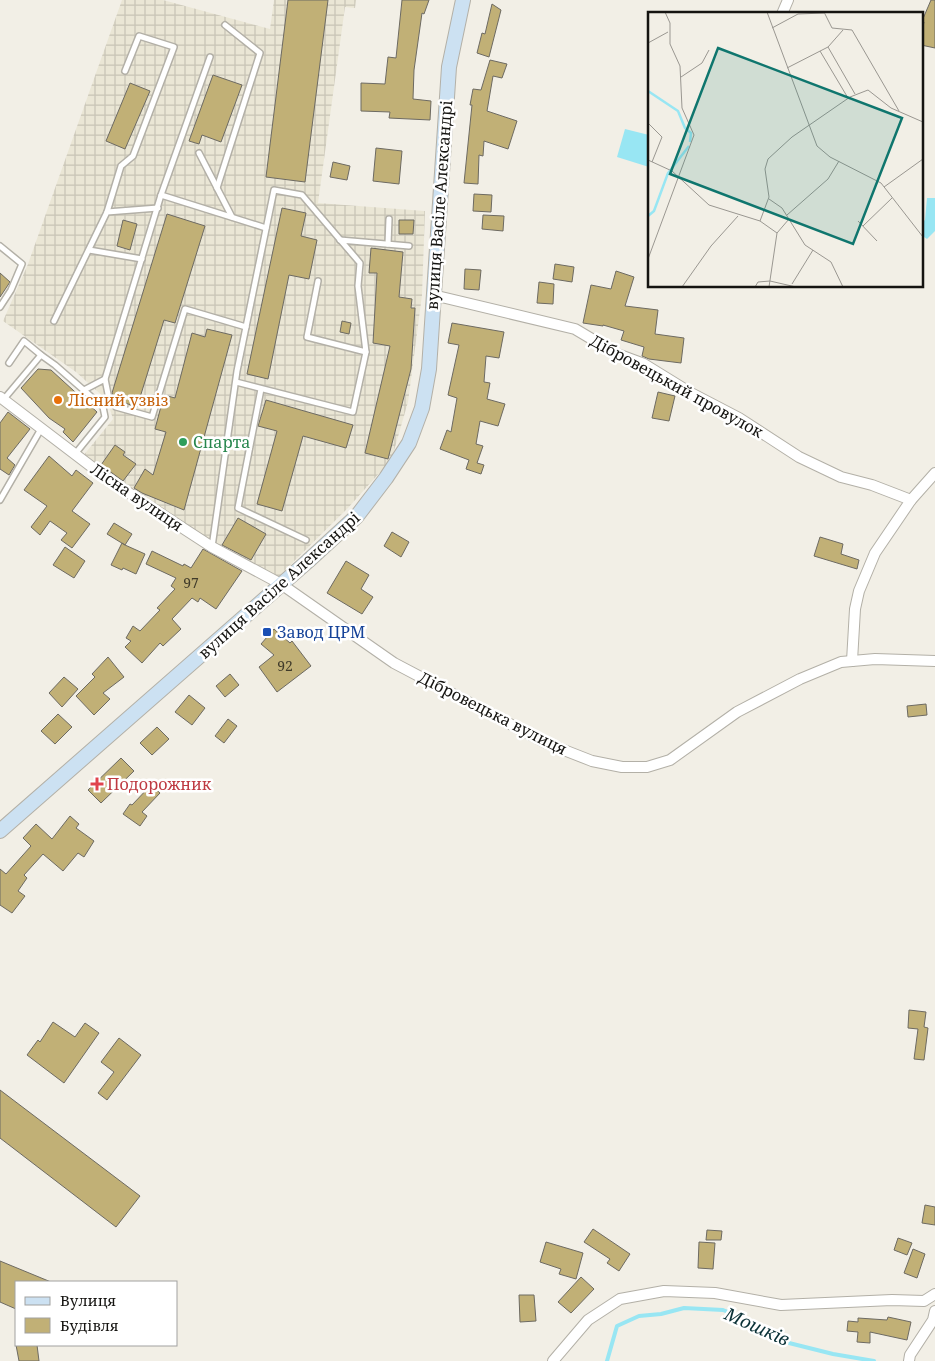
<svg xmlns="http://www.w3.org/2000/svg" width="935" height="1361" viewBox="0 0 935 1361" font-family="'Noto Serif',serif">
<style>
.industrial{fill:url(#industrial-grid)}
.water{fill:#98e6f3}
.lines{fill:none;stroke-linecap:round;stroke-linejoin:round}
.stream{stroke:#98e6f3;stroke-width:4}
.building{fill:#c1b076;stroke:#6d6a62}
.lane-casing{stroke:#b3b0a7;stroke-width:8}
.street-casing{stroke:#b3b0a7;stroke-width:12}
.secondary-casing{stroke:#b3b0a7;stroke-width:16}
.lane{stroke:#fff;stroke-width:5}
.street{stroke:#fff;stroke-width:10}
.secondary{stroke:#cce1f2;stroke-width:14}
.food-dot{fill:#e8710a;stroke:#fff;stroke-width:2}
.leisure-dot{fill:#2e9e5b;stroke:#fff;stroke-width:2}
.transit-dot{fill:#1a4fb4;stroke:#fff;stroke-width:2}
.health-dot{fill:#e0444e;stroke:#fff;stroke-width:2}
.labels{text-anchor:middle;stroke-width:5;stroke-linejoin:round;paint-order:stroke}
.number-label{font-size:14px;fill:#403b2a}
.street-label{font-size:16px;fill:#151411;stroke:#fff}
.food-label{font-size:16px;fill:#c56008;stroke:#fff;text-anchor:start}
.leisure-label{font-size:16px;fill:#27864d;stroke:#fff;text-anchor:start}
.transit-label{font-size:16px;fill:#164399;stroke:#fff;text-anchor:start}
.health-label{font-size:16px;fill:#be3a42;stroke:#fff;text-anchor:start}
.water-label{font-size:18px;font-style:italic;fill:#0a3137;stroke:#fff}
.inset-river{fill:none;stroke:#98e6f3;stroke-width:2.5}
.inset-road{fill:none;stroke:#9a9791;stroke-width:1}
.view{fill:#0f766e;fill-opacity:0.15;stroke:#0f766e;stroke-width:2.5}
.inset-edge{fill:none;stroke:#151411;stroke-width:2.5}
</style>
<defs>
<pattern id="industrial-grid" width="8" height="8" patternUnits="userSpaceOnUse" patternTransform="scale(1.25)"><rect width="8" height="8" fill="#eae6d5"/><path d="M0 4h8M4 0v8" fill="none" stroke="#c8c4b6"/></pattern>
</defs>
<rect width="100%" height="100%" fill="#f2efe6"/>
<path class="industrial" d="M122 0H163L270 29 274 0H356L355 8 345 7 318 203 425 211 422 295 413 364 408 402 393 454 390 461 348 508 276 579 214 544 111 478 83 456 113 419 107 400 76 372 3 321 28 264Z"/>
<g class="water">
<path d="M625 129 649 135V167L617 157Z"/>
<path d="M927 198H935V231L927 239 921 235V223L925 220Z"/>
</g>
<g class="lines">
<path class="stream" d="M607 1361 617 1326 639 1316 661 1314 684 1308 723 1310 753 1322 789 1343 833 1354 874 1361"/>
</g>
<g class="building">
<path d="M288 0H328L305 182 266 177Z"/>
<path d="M402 0H429L424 14 422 13 414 70 413 99 431 101 430 120 389 118 390 112 361 111V83L385 84 388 57 396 58Z"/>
<path d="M931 0H935V48L921 45V34L924 22 922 21Z"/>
<path d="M492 4 501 10 489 57 477 53 482 33 485 34Z"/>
<path d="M490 60 507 64 502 78 493 76 487 111 517 121 508 149 484 141 483 156 479 155 478 184 464 183 472 105H470L473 89 481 90Z"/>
<path d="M213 75 242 85 221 142 202 135 199 144 189 141Z"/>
<path d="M130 83 150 91 125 149 106 141Z"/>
<path d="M376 148 402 151 399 184 373 181Z"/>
<path d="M333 162 350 166 347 180 330 177Z"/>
<path d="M474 194 492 195 491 212 473 211Z"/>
<path d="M282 208 306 213 301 236 317 240 309 279 289 275 268 379 247 374Z"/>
<path d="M167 214 205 226 175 323 164 320 137 407 116 400 112 393Z"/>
<path d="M483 215 504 216 503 231 482 229Z"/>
<path d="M123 220 137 224 130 250 117 246Z"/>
<path d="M399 220H414L413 234H399Z"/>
<path d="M371 248 403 252 399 297 412 299 411 308H415L411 369 388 459 365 453 390 346 373 343 377 273H369Z"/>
<path d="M555 264 574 267 572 282 553 279Z"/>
<path d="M465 269 481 270 479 290 464 289Z"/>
<path d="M616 271 634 277 625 306 658 310 655 334 684 338 681 363 649 359 642 356 644 347 621 340 624 331 603 325V326L583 323 591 285 611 289Z"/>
<path d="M0 273 10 282 0 297Z"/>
<path d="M539 282 554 284 553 304 537 303Z"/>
<path d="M342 321 351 323 349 334 340 332Z"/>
<path d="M452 323 504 332 499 358 486 356 484 382 490 383 487 399 505 404 498 426 480 421 476 444 483 446 477 463 484 465 481 474 466 469 469 460 440 449 447 430 451 432 457 398 448 395 459 345 448 343Z"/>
<path d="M207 329 232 335 184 510 142 493 134 488 145 469 153 475 166 432 155 429 164 395 175 398 192 333 205 337Z"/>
<path d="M38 369 51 370 97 412 73 442 63 432 65 429 49 418 21 388Z"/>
<path d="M658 392 675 396 669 421 652 418Z"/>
<path d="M266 400 353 425 346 448 303 436 282 511 257 504 277 431 258 426Z"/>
<path d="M8 412 30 429 7 458 15 465 9 475 0 469V423Z"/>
<path d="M115 445 125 452 123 455 136 464 123 481 101 465Z"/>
<path d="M49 456 72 476 76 470 93 483 72 511 90 524 72 548 61 540 67 533 50 521 40 535 31 527 47 506 24 490Z"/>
<path d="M238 518 266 534 251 560 222 545Z"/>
<path d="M114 523 132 534 125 545 145 554 136 574 123 568 122 570 111 565 122 543 125 545 107 534Z"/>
<path d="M392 532 409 542 401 557 384 546Z"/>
<path d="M820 537 843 544 841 554 859 560 857 569 814 556Z"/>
<path d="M65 547 85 561 74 578 53 565Z"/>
<path d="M203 549 242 571 216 609 200 598 198 602 192 598 172 619 181 629 163 646 160 643 142 663 125 647 131 641 126 638 133 626 140 631 160 610 157 608 175 589 171 586 176 578 146 564 152 551 183 566 184 564 191 568Z"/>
<path d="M346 561 369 575 361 589 373 597 362 614 327 593Z"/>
<path d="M274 629 290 643 292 641 311 666 277 692 259 667 274 655 261 644Z"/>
<path d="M108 657 124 677 103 693 110 699 94 715 76 696 95 677 92 674Z"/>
<path d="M230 674 239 685 225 697 216 686Z"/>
<path d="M64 677 78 689 62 707 49 693Z"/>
<path d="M189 695 205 708 192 725 175 712Z"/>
<path d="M926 704 927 715 908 717 907 706Z"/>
<path d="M58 714 72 727 55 744 41 731Z"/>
<path d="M228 719 237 726 224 743 215 736Z"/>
<path d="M157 727 169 739 152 755 140 743Z"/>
<path d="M121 758 134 771 101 803 88 790Z"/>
<path d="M151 785 160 793 142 812 147 816 140 826 123 814 130 804 132 805Z"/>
<path d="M70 816 79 824 76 828 94 841 84 857 78 853 63 871 43 854 24 875 27 878 18 891 25 896 12 913 0 905V869L6 874 31 846 23 838 36 824 52 839Z"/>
<path d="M909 1010 926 1012 924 1027 928 1028 924 1060 914 1059 918 1029 908 1028Z"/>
<path d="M53 1022 75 1037 85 1023 99 1033 64 1083 27 1055 38 1040 40 1042Z"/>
<path d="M119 1038 141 1055 107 1100 98 1093 114 1072 101 1062Z"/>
<path d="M0 1090 140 1196 116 1227 0 1138Z"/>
<path d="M925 1205 935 1207V1225L922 1223Z"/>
<path d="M593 1229 630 1254 619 1271 607 1263 610 1259 584 1242Z"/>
<path d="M707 1230 722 1231 721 1240H706Z"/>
<path d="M898 1238 912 1243 907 1255 894 1250Z"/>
<path d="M546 1242 583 1253 576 1279 559 1274 561 1269 540 1262Z"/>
<path d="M699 1242 715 1243 713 1269 698 1268Z"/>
<path d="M913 1249 925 1254 917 1278 904 1273Z"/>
<path d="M0 1261 51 1282H16V1309L0 1302Z"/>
<path d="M581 1277 594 1289 571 1313 558 1302Z"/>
<path d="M519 1295H534L536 1321 520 1322Z"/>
<path d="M888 1317 911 1322 907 1340 870 1332V1343L857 1342 858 1332 847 1331 848 1321 858 1322V1318L887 1320Z"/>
<path d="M16 1345H37L39 1361H19Z"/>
</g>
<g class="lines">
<g class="lane-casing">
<g id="lane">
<path d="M199 153 232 217"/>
<path d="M217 188 260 53 225 25"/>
<path d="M161 195 210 57"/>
<path d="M107 212 121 166 133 156 174 47 139 36 125 71"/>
<path d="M340 240 409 246"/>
<path d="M388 244 389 219"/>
<path d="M0 246 22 264 11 290 0 307"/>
<path d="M89 250 142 259"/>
<path d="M54 321 107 212 158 208"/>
<path d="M9 363 24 341 41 355"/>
<path d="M105 379 109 399 116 407 152 417 185 309 246 327"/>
<path d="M236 382 353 412 366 352"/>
<path d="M261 389 238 508 306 540"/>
<path d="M84 390 105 379 161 195 266 228"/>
<path d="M4 399 41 355 55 365 103 407 105 417 75 454"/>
<path d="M0 500 41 429"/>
<path d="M212 547 237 371 274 190 302 195 360 263 358 286 366 352 307 337 318 281"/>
</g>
</g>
<g class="street-casing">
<g id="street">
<path d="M782 14 788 0"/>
<path d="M433 295 575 329 617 354 644 364 691 393 739 418 799 457 841 477 872 485 911 500"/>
<path d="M0 397 109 480 212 547 281 584 394 663 546 743 592 761 622 767H647L670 760 737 712 800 679 841 662 875 659 935 661"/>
<path d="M852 661 855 609 859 591 875 553 911 500 935 473"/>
<path d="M553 1361 588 1320 620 1299 664 1291 715 1293 781 1305 892 1300 924 1301 935 1294"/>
<path d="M909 1361 910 1355 933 1320 935 1311"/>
</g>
</g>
<g class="secondary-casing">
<path id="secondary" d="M0 831 308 561 357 516 386 478 409 443 422 408 429 369 449 67 463 0"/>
</g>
<use href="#lane" class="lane"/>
<use href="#street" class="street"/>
<use href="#secondary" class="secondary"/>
</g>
<circle class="food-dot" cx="58" cy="400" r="5"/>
<circle class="leisure-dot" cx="183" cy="442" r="5"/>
<rect class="transit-dot" x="262" y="627" width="10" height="10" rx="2.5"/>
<path class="health-dot" d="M94.5 776.5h5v5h5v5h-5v5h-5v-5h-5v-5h5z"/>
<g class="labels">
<g class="number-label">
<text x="191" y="588">97</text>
<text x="285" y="671">92</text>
</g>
<g class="street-label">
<text transform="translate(439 205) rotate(-86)" y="6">вулиця Васіле Александрі</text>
<text transform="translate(677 386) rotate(29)" y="6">Дібровецький провулок</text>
<text transform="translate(137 497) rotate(34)" y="6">Лісна вулиця</text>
<text transform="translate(279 585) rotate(-42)" y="6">вулиця Васіле Александрі</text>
<text transform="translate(493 713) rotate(27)" y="6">Дібровецька вулиця</text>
</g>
<g class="food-label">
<text x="68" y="406">Лісний узвіз</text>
</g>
<g class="leisure-label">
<text x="193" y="448">Спарта</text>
</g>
<g class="transit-label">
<text x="277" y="638">Завод ЦРМ</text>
</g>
<g class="health-label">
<text x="107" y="790">Подорожник</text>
</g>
<g class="water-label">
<text transform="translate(757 1327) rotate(24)" y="6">Мошків</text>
</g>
</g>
<g transform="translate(648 12)">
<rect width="275" height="275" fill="#f2efe6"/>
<path class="inset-river" d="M0 79 30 99 37 116 43 121 42 130M0 204 6 199 20 161 41 134"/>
<path class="inset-road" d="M119 0 169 134 182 145 233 171 275 225M176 0 184 16 204 18 251 99M124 16 150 2 176 1M0 31 20 20M180 35 207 82M180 35 195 18M172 39 200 86M139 56 180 35M33 65 54 51 61 38M0 111 14 125 4 150M0 148 24 159 61 193 112 209 129 221M236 175 275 147M121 187 134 196 157 233 183 250 195 275M139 203 180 167 191 149M112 209 121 185 117 157 120 147 144 125 202 85 220 78 243 96 275 110M210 209 229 229M215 214 244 186M129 221 141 207M0 247 46 123 34 96 32 54 22 32V11L17 0M144 272 165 238M34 275 63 234 90 204M107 275 110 270 122 269 148 275M121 275 129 221"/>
<path class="view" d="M70 36 254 106 205 232 22 162Z"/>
<rect width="275" height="275" class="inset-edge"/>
</g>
<rect x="15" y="1281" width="162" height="65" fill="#ffffff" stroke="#a1a1a0"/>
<rect x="25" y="1297" width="25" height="8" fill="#cce1f2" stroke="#a1a1a0"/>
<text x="60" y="1306" font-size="15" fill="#151411">Вулиця</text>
<rect x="25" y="1318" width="25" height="15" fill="#c1b076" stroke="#a1a1a0"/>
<text x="60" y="1331" font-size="15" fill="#151411">Будівля</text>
</svg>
